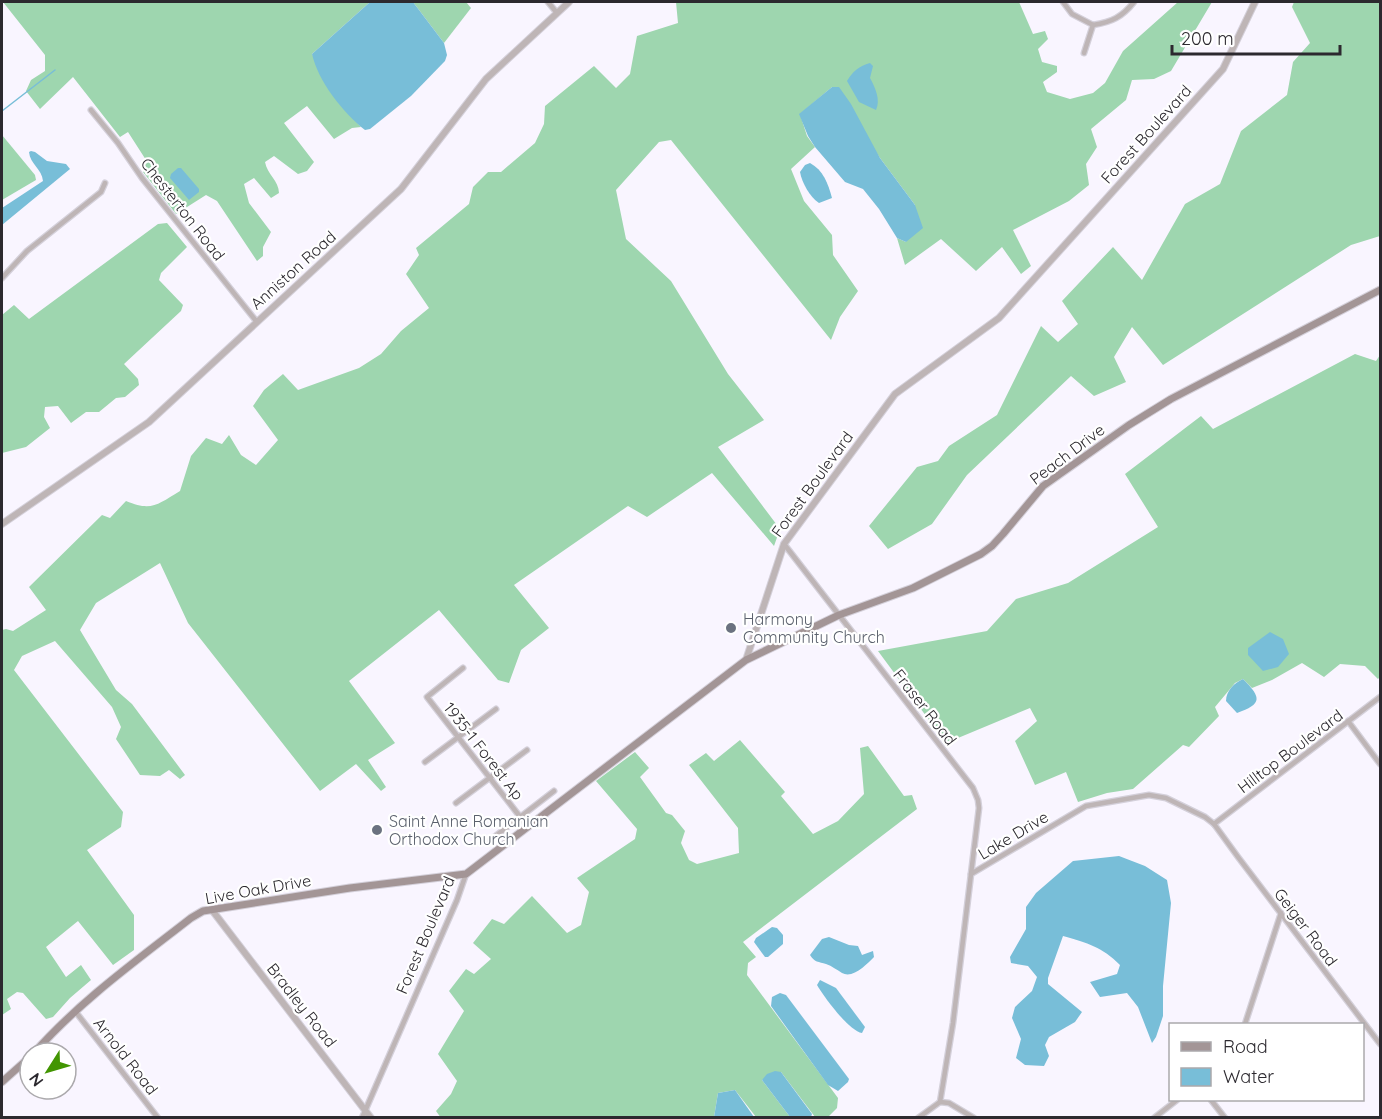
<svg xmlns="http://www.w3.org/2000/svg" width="1382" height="1119" viewBox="0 0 1382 1119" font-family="Quicksand,sans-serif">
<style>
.forest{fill:#9ed6af}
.water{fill:#78bed8}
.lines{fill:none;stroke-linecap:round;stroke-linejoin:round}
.stream{stroke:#78bed8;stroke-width:1.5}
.minor-casing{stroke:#d4d0da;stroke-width:7}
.tertiary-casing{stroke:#d4d0da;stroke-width:8}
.secondary-casing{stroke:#d4d0da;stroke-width:9}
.minor{stroke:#beb5b6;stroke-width:4.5}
.tertiary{stroke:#beb5b6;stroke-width:6}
.secondary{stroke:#a39596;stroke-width:7}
.worship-dot{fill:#6b7280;stroke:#fff;stroke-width:2}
.labels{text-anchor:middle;stroke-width:4.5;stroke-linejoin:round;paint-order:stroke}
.street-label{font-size:16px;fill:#2c292f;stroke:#fff}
.worship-label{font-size:16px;fill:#5b616d;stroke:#fff;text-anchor:start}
</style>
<rect width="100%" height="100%" fill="#f9f5ff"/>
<g class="forest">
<path d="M3 2H370L312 54 342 106 361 127 352 128 334 139 307 106 284 123 314 162 307 171 298 174 274 156 265 162C267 174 279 181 279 193L271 198 254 178 244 184 249 203 271 232 263 247V256L257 261 217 201 206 195 176 214 143 172 146 160 128 132 120 137 73 77 40 109 26 91 31 80 45 71V55Z"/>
<path d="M413 2H466L471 8 444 43Z"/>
<path d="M676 2H1019L1033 34 1045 31 1048 39 1038 49 1042 62 1057 66V72L1043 82 1047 92 1070 99 1093 93 1105 83 1123 51 1178 2H1212L1171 71 1154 79 1132 80 1126 100 1091 129 1097 147 1086 164 1089 185 1069 201 1013 230 1031 266 1021 274 1002 247 976 271 941 239 905 265 897 238 906 242 915 205 880 158 832 87 800 114 807 136 815 147 791 169 804 201 832 235 833 255 858 291 840 317 831 340 671 140 659 142 616 190 626 239 671 281 728 374 764 420 718 447 780 529 774 546 712 473 647 517 628 506 514 585 549 628 521 650 509 683 498 680 439 610 349 681 395 743 368 760 386 787 381 791 356 764 320 791 188 623 160 563 96 603 80 630 116 690 132 704 185 775 180 779 169 770 160 776 140 775 116 739 121 727 112 707 55 641 22 656 14 670 123 812 121 827 87 850 134 915V950L113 965 78 921 46 947 66 977 81 965 91 980 70 998 53 1017 46 1019 23 993 17 992 7 999 11 1009 2 1015V630L6 629 13 631 46 610 29 587 102 515 110 518 126 501C152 512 158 504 180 491L191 456 206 438 222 444 229 435 241 455 256 465 278 440 253 406 264 390 283 374 298 390 359 368 381 354 401 331 429 308 406 274 419 255 416 248 469 204 473 187 488 172H501L535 143 544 124 545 106 594 66 616 88 630 74 637 36 678 23Z"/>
<path d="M1294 2H1380V236L1351 245 1163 365 1132 327 1114 357 1126 382 1094 396 1071 376 967 475 932 524 888 549 869 526 917 467 938 461 949 446 997 415 1041 326 1058 342 1078 324 1062 301 1113 247 1142 280 1185 204 1220 184 1241 131 1287 95 1293 62 1310 43 1292 7Z"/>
<path d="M2 135 35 175 36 180 2 200Z"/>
<path d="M167 223 187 247 161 273 159 280 183 305 181 311 124 364 138 379 139 385 125 397 116 398 99 412H86L71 423 58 406 45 407 44 417 50 428 26 447 2 453V315L14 305 29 319 158 224Z"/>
<path d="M1355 354 1376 361 1380 355V677L1378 679 1365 666 1340 664 1324 677 1302 663 1272 680 1252 688 1243 679 1235 683 1215 707 1219 716 1189 747 1183 745 1133 789 1107 793 1078 802 1066 772 1035 785 1015 741 1037 721 1030 708 946 743 878 651 987 631 1016 599 1068 583 1158 527 1125 474 1201 416 1213 429Z"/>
<path d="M740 740 785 792 781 796 813 834 838 821 864 794 860 748 868 746 904 796 912 795 917 809 743 942 756 957 748 963 747 975 838 1098 837 1108 828 1117H815L781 1072 762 1080 790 1117H756L735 1090 718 1093 714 1117 441 1118 436 1111 451 1094 457 1081 438 1054 464 1011 449 991 466 969 474 974 491 959 473 943 492 919 504 924 532 896 567 933 581 925 589 892 577 878 635 839 637 829 596 781 635 752 649 768 640 777 666 813 672 815 685 831 681 843 689 860 697 864 739 853 738 828 689 765 706 753 714 761Z"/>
</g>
<g class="water">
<path d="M370 2H413L444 43 447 55 445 61 411 96 370 129 365 130C343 113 318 81 312 54Z"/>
<path d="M870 63 873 66 870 78C875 87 881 100 876 110L859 102 847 81C853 71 859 66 870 63Z"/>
<path d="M832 87H839L851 104 880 158 915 205 923 228 906 242 897 238 879 209 863 189 845 182 815 147 808 136 799 114Z"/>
<path d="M31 151 35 152 47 161 66 164 70 169 2 225V208L43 181C42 169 30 164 29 152Z"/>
<path d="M810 163C823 170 828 183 832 198L819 203C810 197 802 183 800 172L805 165Z"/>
<path d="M178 168H181L199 189V192L189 200 170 178 171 174Z"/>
<path d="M1270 632 1283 639 1289 654 1278 667 1263 671 1248 655V648Z"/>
<path d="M1243 679C1262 698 1262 704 1237 713L1226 701C1226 691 1234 683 1243 679Z"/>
<path d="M1119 856 1145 866 1167 880 1171 903 1163 986V1016L1156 1037 1152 1043 1138 1007 1127 993 1100 997 1090 982 1117 974 1120 965C1102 947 1088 943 1063 936L1048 978V984L1082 1012 1075 1022 1049 1037 1045 1045 1049 1056 1044 1066 1025 1065 1016 1058 1021 1039 1012 1018 1015 1007 1032 991 1037 977 1028 966 1011 963 1010 957 1026 929V907L1036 893 1073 861Z"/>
<path d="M772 927 777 928 783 935V944L768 957H765L754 942 756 938Z"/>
<path d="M829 937 849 945 858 946 862 955 873 951 874 957C867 964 853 979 842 973 837 970 832 966 826 964 819 962 814 962 810 955L822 939Z"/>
<path d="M820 980 836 988 865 1027 862 1033C849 1031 824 997 817 985Z"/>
<path d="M780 993 786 995 849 1079 848 1082 838 1091 828 1085 771 1006 772 997Z"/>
<path d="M775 1071 781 1072 812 1114 811 1117H790L762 1080 767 1074Z"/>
<path d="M735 1090 754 1117H714L718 1093Z"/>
</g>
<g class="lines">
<path class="stream" d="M2 111 55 70"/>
<g class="minor-casing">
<g id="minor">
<path d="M548 2 557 13"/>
<path d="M1063 2 1072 14 1093 25"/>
<path d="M1093 25C1112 22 1122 17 1134 2"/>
<path d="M1084 53 1093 25"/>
<path d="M91 110 118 143 142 178 257 322"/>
<path d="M2 278 27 251 101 192 105 183"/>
<path d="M784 544 973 788 978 800 979 808 971 874"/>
<path d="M463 668 427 697 528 827"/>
<path d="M1348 721 1380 764"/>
<path d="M425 762 496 709"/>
<path d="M456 803 527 750"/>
<path d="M1214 824 1380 697"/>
<path d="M489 841 554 791"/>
<path d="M75 1011 158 1118"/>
<path d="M1245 1024 1281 913"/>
<path d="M1211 1100 1225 1118"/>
<path d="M940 1102 953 1023 971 874 1086 806 1149 795 1166 798 1205 817 1214 824 1238 857 1380 1044"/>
<path d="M362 1118 457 900 466 874"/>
<path d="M918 1118 940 1102 949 1103 974 1118"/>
<path d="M1154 1118 1177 1100"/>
</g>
</g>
<g class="tertiary-casing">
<g id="tertiary">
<path d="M2 524 149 422 401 189 486 79 569 2"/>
<path d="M746 660 784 544 895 394 999 318 1223 69 1255 2"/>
<path d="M212 910 371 1118"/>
</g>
</g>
<g class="secondary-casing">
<g id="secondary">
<path d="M34 1053C80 1001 136 961 191 918L203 911 350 888 466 874 746 660 839 615 913 588 981 554 992 546 1003 534 1043 486 1129 425 1171 399 1380 290"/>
<path d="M2 1082 30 1057"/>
</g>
</g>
<use href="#minor" class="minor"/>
<use href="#tertiary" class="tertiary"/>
<use href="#secondary" class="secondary"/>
</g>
<g class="worship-dot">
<circle cx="731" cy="628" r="6"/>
<circle cx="377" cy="830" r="6"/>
</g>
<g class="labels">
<g class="street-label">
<text transform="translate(1146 134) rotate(-48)" y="6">Forest Boulevard</text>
<text transform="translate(183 209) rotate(52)" y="6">Chesterton Road</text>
<text transform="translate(293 270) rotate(-42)" y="6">Anniston Road</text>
<text transform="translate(1067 454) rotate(-37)" y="6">Peach Drive</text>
<text transform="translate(812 484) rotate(-54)" y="6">Forest Boulevard</text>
<text transform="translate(925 707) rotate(52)" y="6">Fraser Road</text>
<text transform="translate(484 751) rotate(52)" y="6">1935-1 Forest Ap</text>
<text transform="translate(1290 751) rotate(-37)" y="6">Hilltop Boulevard</text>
<text transform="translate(1013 835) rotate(-31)" y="6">Lake Drive</text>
<text transform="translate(258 889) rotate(-10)" y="6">Live Oak Drive</text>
<text transform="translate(1306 927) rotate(53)" y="6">Geiger Road</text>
<text transform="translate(425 935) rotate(-67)" y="6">Forest Boulevard</text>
<text transform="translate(302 1005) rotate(52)" y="6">Bradley Road</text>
<text transform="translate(126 1056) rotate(52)" y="6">Arnold Road</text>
</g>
<g class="worship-label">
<text x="743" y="625">Harmony<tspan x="743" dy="18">Community Church</tspan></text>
<text x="389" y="827">Saint Anne Romanian<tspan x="389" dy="18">Orthodox Church</tspan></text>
</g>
</g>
<rect width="1382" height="1119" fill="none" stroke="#2c292f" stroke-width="6"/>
<rect x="1169" y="1023" width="195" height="78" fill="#ffffff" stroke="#aba9ac" stroke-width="1.5"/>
<rect x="1181" y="1042" width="30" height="9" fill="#a39596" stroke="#aba9ac" stroke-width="1.5"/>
<text x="1223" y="1053" font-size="18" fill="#2c292f">Road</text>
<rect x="1181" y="1068" width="30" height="18" fill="#78bed8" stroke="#aba9ac" stroke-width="1.5"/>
<text x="1223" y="1083" font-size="18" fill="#2c292f">Water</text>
<g transform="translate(48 1071) rotate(233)"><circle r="28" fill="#ffffff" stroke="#aba9ac" stroke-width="1.5"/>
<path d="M0-4.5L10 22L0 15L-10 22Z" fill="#429502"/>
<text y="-9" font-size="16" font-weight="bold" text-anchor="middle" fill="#2c292f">N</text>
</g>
<path d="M1172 45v9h168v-9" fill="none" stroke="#2c292f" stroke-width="3"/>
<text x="1181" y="45" font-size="18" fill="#2c292f" stroke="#ffffff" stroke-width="4.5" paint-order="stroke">200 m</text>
</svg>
